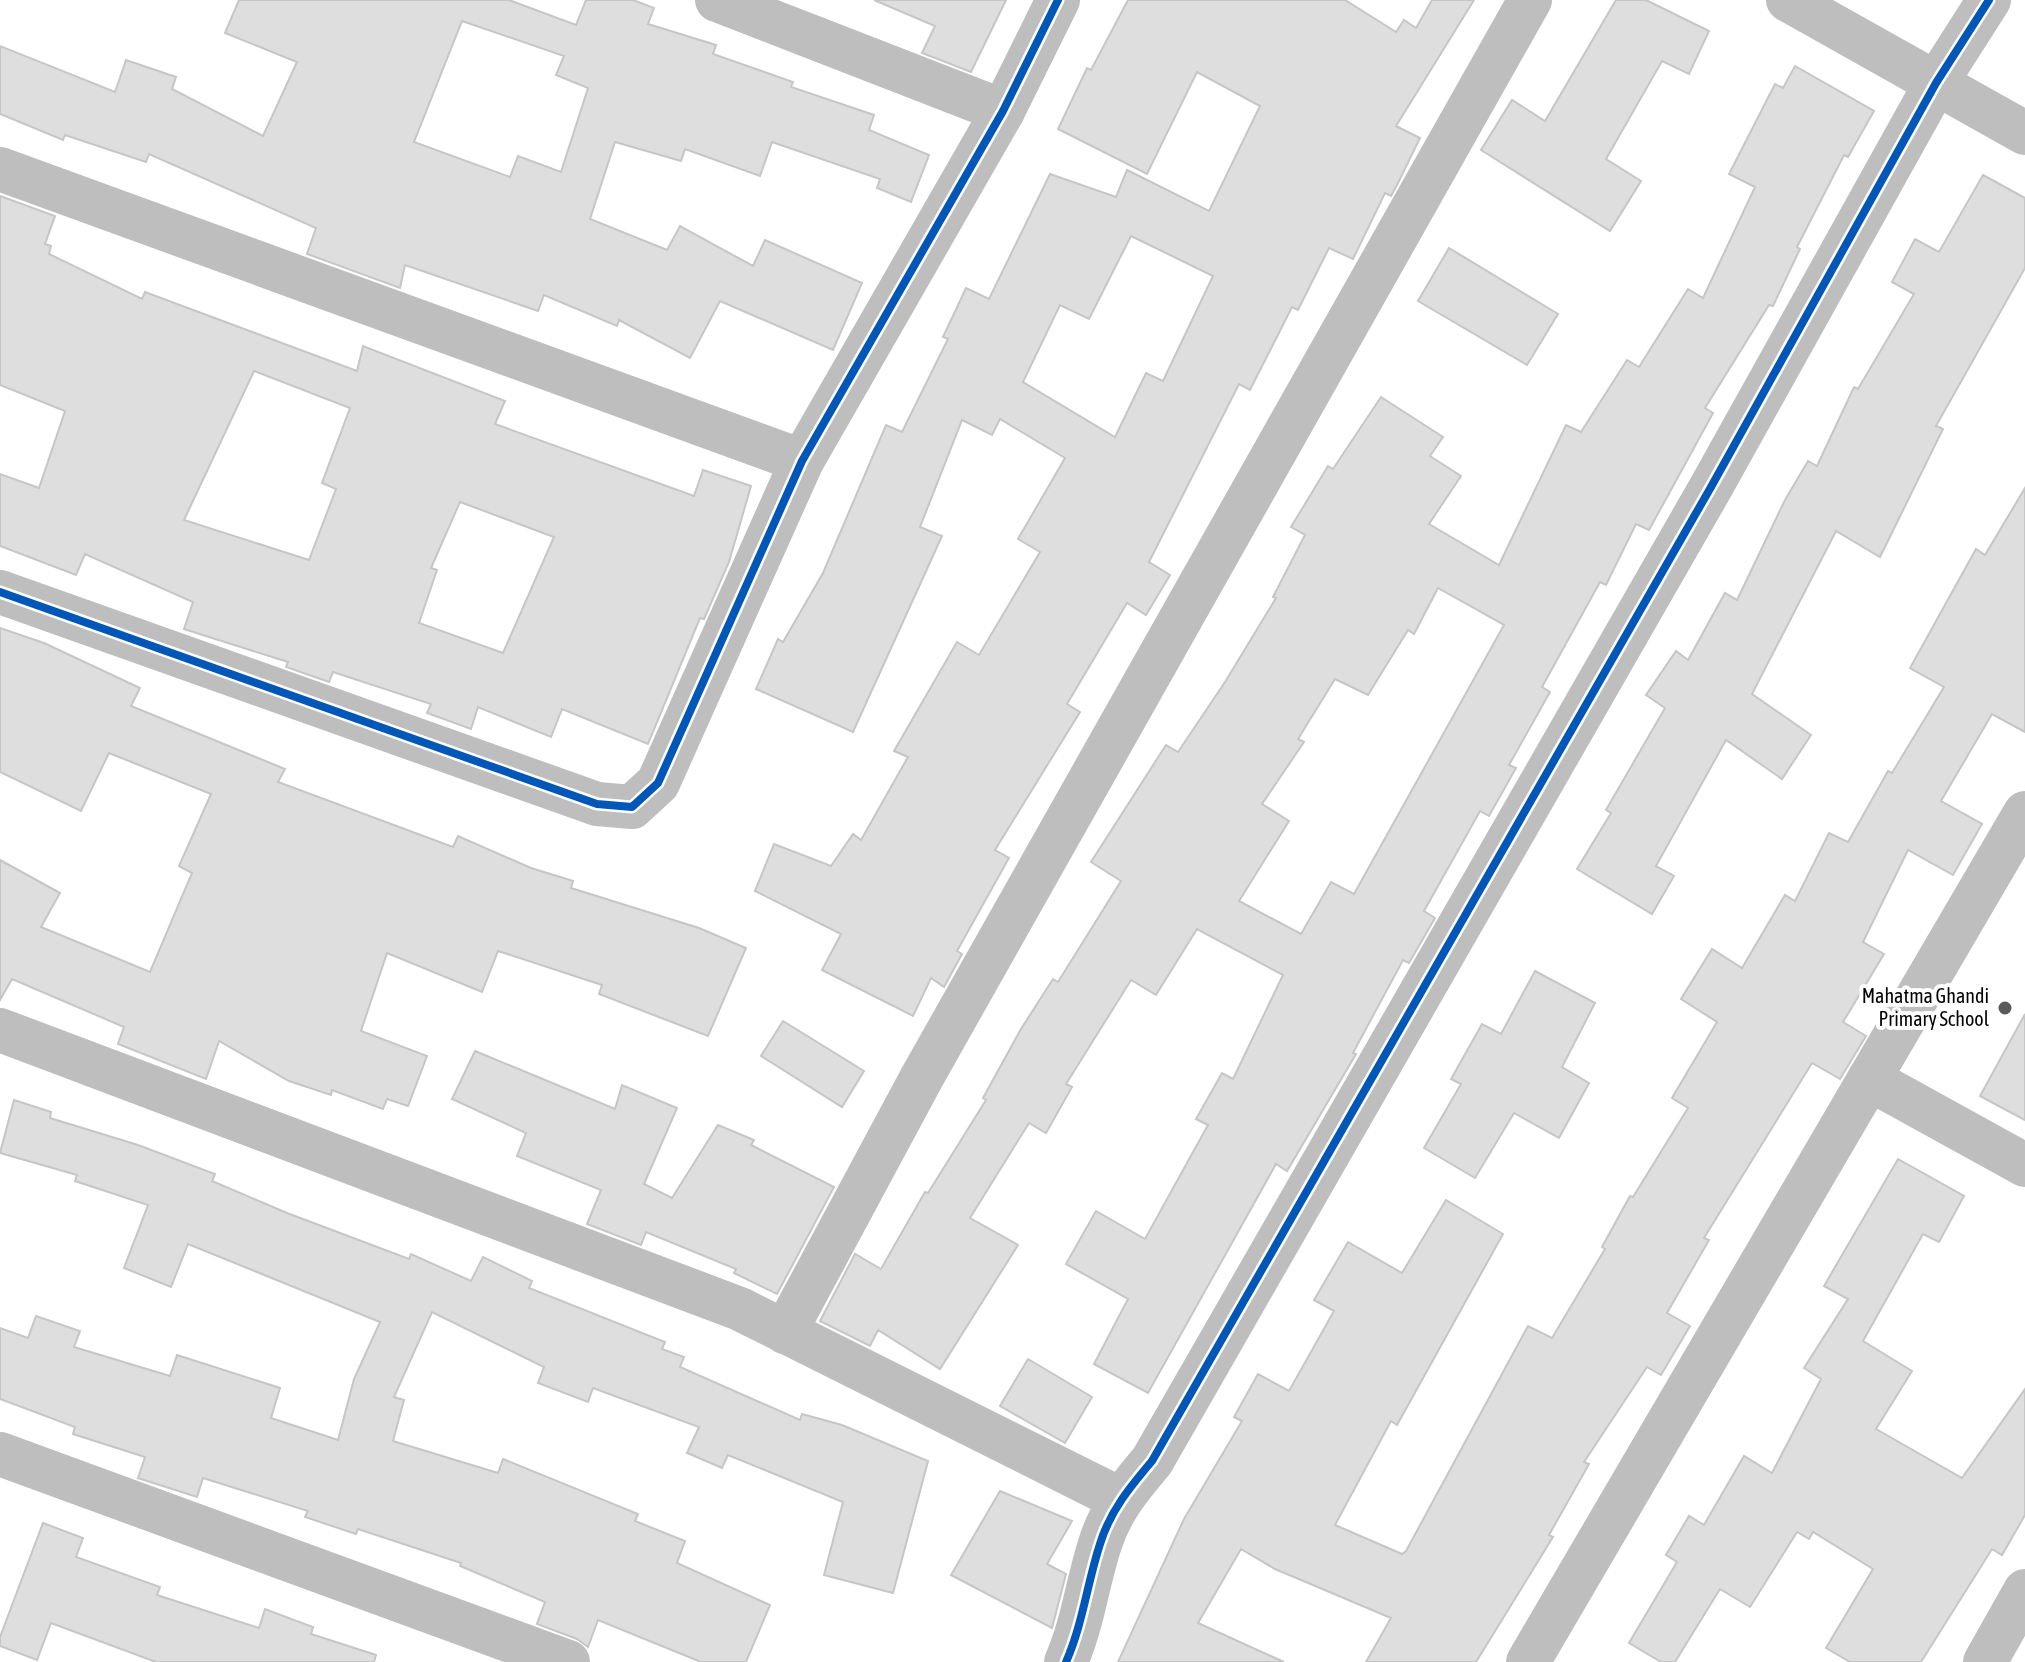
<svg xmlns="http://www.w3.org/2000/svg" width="2025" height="1662" viewBox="0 0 2025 1662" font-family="'Asap Condensed',sans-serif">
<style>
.building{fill:#dedede;stroke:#c6c6c6;stroke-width:2;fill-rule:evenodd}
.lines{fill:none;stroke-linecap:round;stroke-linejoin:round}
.minor{stroke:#bebebe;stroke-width:44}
.cycleway-casing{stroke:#fff;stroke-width:13}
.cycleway{stroke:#0057b8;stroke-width:8}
.poi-dot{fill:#595959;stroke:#fff;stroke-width:3}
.labels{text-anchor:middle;stroke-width:8;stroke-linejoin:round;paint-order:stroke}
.poi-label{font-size:20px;fill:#000;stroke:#fff;text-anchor:end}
</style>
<rect width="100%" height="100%" fill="#fff"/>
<g class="building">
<path d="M239 0H509L576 25 586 0H633L654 8 648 24 716 45 713 54 793 82 791 87 874 115 869 130 929 155 911 202 877 188 880 179 772 142 760 176 685 149 681 161 615 142 590 219 667 250 680 226 753 266 765 240 862 283 833 350 720 301 690 358 619 320 617 326 544 295 538 311 405 265 400 288 307 254 316 228 149 154 146 162 65 135 63 140 0 114V46L115 92 126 60 176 77 172 89 263 136 297 62 225 33ZM462 21 564 56 556 75 588 88 561 172 518 156 510 177 414 142Z"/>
<path d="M874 0H1006L971 72 922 53 935 26Z"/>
<path d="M1128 0H1345L1396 32 1404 20 1416 28 1432 0H1474L1396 126 1420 138 1397 185 1391 196 1385 193 1353 259 1329 248 1298 310 1292 307 1250 390 1239 384 1149 562 1170 575 1146 615 1127 603 1067 704 1080 712 995 850 1009 858 957 951 962 954 944 987 931 978 913 1016 822 970 841 934 755 891 774 844 831 866 853 834 861 840 908 757 894 751 957 642 979 655 1040 552 1018 539 1065 458 1000 419 992 435 962 420 920 527 942 536 853 732 756 689 778 639 783 642 823 573 886 425 902 432 948 339 943 337 966 288 989 299 1050 174 1116 197 1127 170 1209 211 1260 106 1197 72 1147 174 1058 129 1087 68 1091 70ZM1131 236 1213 276 1163 381 1146 373 1115 437 1023 382 1060 305 1089 319Z"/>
<path d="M1616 0H1646L1709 31 1689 74 1662 61 1606 159 1641 181 1610 231 1481 150 1512 100 1545 121Z"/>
<path d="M1795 66 1874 111 1848 157 1844 155 1797 247 1800 249 1773 306 1769 305 1705 408 1713 413 1649 530 1636 524 1606 585 1600 582 1542 687 1550 692 1509 765 1516 768 1489 816 1480 811 1424 911 1435 918 1409 963 1403 960 1353 1053 1356 1054 1287 1171 1276 1164 1148 1393 1094 1364 1128 1299 1066 1264 1096 1211 1145 1239 1208 1125 1196 1119 1222 1073 1233 1079 1283 975 1197 929 1156 995 1131 980 1066 1084 1072 1087 1046 1133 1029 1123 970 1218 1018 1245 940 1369 878 1330 870 1346 820 1321 855 1254 881 1269 925 1192 928 1193 986 1100 983 1098 1021 1029 1053 979 1058 982 1121 881 1091 862 1166 745 1178 752 1225 682 1276 598 1273 597 1305 535 1291 527 1328 466 1333 469 1381 397 1443 437 1430 456 1461 476 1429 524 1499 565 1566 425 1581 432 1627 360 1639 367 1688 289 1703 298 1755 187 1729 174 1775 84 1783 88ZM1438 588 1504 625 1354 894 1331 882 1301 934 1239 901 1289 821 1262 804 1304 742 1298 739 1335 679 1368 695 1408 630 1414 634Z"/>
<path d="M1983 175 2025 198V268L1936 426 1943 429 1880 557 1836 531 1752 694 1811 735 1782 779 1726 740 1656 866 1674 876 1652 914 1577 869 1611 813 1606 810 1665 708 1646 695 1676 651 1688 660 1725 593 1737 600 1785 500 1808 461 1817 466 1854 387 1858 389 1914 294 1892 282 1915 239 1939 252Z"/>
<path d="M0 196 55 216 45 244 51 246 49 254 142 299 145 292 357 371 363 346 505 401 495 424 694 496 703 470 751 486 729 562 704 619 700 618 648 744 562 709 551 737 478 707 471 729 427 713 431 704 333 672 329 682 286 667 288 662 184 629 193 602 85 554 76 575 0 546V474L39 488 65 411 0 385ZM254 371 350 408 322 483 336 489 309 560 184 520ZM460 502 554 537 503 653 419 623 437 570 431 568Z"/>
<path d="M1449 248 1558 314 1527 365 1418 301Z"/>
<path d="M2025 488V732L1992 714 1941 801 1982 824 1953 875 1908 850 1863 942 1884 954 1843 1022 1866 1036 1840 1079 1812 1063 1704 1238 1709 1240 1667 1313 1690 1326 1661 1375 1647 1367 1584 1462 1589 1464 1549 1535 1553 1537 1476 1662H1366L1391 1618 1275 1569 1241 1549 1198 1623 1284 1662H1118L1184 1519 1242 1421 1234 1417 1258 1374 1289 1391 1334 1311 1314 1300 1348 1242 1402 1273 1446 1200 1503 1234 1397 1425 1391 1421 1335 1525 1402 1554 1406 1551 1528 1326 1552 1338 1605 1249 1602 1247 1630 1196 1633 1197 1688 1108 1672 1098 1717 1022 1681 999 1712 949 1742 968 1785 895 1795 901 1829 833 1848 842 1888 771 1892 773 1944 687 1910 668 1976 549 1985 555Z"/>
<path d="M0 628 44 643 140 688 131 706 285 769 278 782 453 847 458 836 531 868 573 881 571 888 699 928 746 948 708 1036 599 994 602 985 498 951 482 992 387 953 361 1031 427 1056 408 1106 387 1099 383 1109 332 1090 331 1095 289 1081 219 1041 206 1079 118 1044 124 1027 12 979 0 1000V860L60 893 41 927 150 972 192 873 179 866 211 794 109 753 81 811 0 772Z"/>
<path d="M1535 971 1595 1003 1562 1067 1589 1083 1559 1138 1514 1113 1475 1178 1424 1148 1461 1084 1451 1079 1482 1024 1501 1034Z"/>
<path d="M2025 1014V1120L1980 1096Z"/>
<path d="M783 1021 864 1071 842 1107 761 1056Z"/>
<path d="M475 1051 615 1109 622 1085 677 1108 644 1184 672 1198 718 1125 754 1140 751 1145 834 1187 777 1294 734 1273 736 1269 646 1232 641 1245 587 1224 601 1190 517 1156 526 1133 452 1099Z"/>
<path d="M14 1100 51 1112 50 1118 138 1145 215 1174 212 1181 287 1213 409 1259 411 1254 471 1281 483 1257 532 1281 529 1288 665 1342 662 1349 684 1357 680 1367 800 1420 802 1414 842 1425 928 1461 893 1593 824 1575 843 1502 728 1455 722 1468 687 1453 699 1427 593 1388 588 1402 538 1383 544 1367 432 1312 394 1397 404 1400 393 1441 498 1473 503 1459 638 1514 635 1521 685 1541 677 1563 770 1605 746 1662H701L598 1620 588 1647 577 1639 537 1624 545 1602 460 1566 461 1563 358 1529 356 1534 305 1517 308 1511 203 1478 197 1497 138 1478 145 1457 73 1434 75 1427 0 1399V1328L28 1338 36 1316 80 1331 74 1347 170 1376 177 1355 280 1388 271 1418 338 1440 354 1379 380 1322 188 1244 171 1287 124 1268 148 1205 75 1181 77 1175 0 1153Z"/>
<path d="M1898 1159 1964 1196 1939 1242 1923 1234 1863 1341 1912 1371 1876 1429 1962 1478 2025 1389V1515L2002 1555 1992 1549 1921 1662H1850L1826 1648 1873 1569 1813 1532 1809 1539 1797 1532 1750 1607 1720 1589 1675 1662H1661L1629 1643 1677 1562 1666 1555 1689 1516 1704 1525 1744 1456 1772 1473 1821 1379 1804 1368 1848 1299 1824 1286Z"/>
<path d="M1028 1359 1092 1397 1065 1443 1000 1406Z"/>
<path d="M1000 1491 1072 1521 1047 1564 1066 1574 1052 1628 951 1575Z"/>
<path d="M43 1523 83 1538 76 1557 160 1587 157 1595 259 1628 265 1609 313 1627 311 1634 376 1655 374 1662H156L51 1623 37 1660 0 1646V1637Z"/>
</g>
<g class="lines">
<g class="minor">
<path d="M717 0 1003 111"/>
<path d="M1788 0 2025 133"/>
<path d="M0 169 802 461"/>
<path d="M0 592 597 804 632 807 658 783 802 461 1003 111 1058 0"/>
<path d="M0 1030 740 1309 1120 1499"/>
<path d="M1869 1079 2025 1165"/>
<path d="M785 1332 922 1077 1530 0"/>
<path d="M0 1454 568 1662"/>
<path d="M1066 1662C1083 1623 1087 1584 1100 1544 1110 1511 1130 1487 1152 1461L1711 487 1936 83 1989 0"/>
<path d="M1528 1662 2025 813"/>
<path d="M1985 1662 2025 1591"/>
</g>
<g class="cycleway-casing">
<g id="cycleway">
<path d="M0 592 597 804 632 807 658 783 802 461 1003 111 1058 0"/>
<path d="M1066 1662C1083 1623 1087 1584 1100 1544 1110 1511 1130 1487 1152 1461L1711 487 1936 83 1989 0"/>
</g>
</g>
<use href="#cycleway" class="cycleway"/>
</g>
<circle class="poi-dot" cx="2005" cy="1008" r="8"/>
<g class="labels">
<g class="poi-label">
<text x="1989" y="1003">Mahatma Ghandi<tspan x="1989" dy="23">Primary School</tspan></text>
</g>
</g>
</svg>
